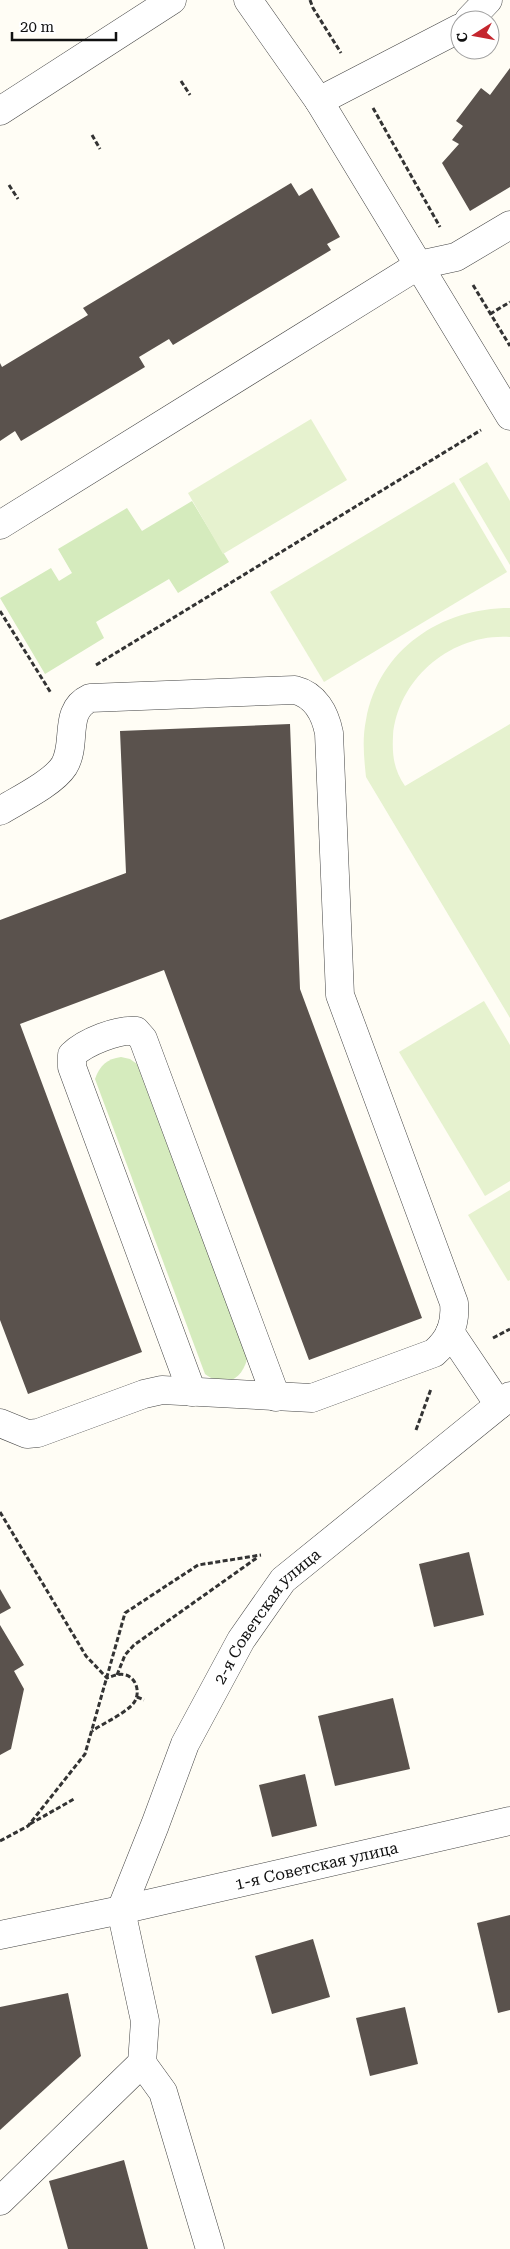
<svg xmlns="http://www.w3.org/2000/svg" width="510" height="2249" viewBox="0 0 510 2249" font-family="'Roboto Serif',serif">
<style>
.green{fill:#d5ebbd}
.pitch{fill:#e6f2cf}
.building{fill:#5a524d}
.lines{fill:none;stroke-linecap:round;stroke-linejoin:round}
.minor-casing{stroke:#444;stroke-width:29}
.path{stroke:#333;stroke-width:3;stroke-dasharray:5 2.5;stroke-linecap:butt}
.minor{stroke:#fff;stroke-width:28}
.labels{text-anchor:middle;stroke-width:5;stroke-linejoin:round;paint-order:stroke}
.street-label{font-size:16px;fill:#111;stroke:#fff}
</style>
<rect width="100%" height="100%" fill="#fffdf5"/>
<g class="green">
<path d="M192 501 229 562 178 593 169 579 96 622 104 638 45 674 0 598 51 568 59 581 72 573 58 549 127 508 142 531Z"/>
<path d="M121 1057 130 1059 137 1064 247 1359C242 1380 224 1389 205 1374L95 1079C100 1065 107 1059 121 1057Z"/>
</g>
<g class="pitch">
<path d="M311 419 347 480 223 554 188 493Z"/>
<path d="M487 462 510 501V565L459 479Z"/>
<path d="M454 482 507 572 324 682 270 592Z"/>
<path d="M510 608V637C452 633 398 678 393 736 392 756 394 770 405 786L510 724V1018L366 777C364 758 362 739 366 720 379 649 441 608 510 608Z"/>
<path d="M484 1001 510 1045V1181L485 1196 399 1052Z"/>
<path d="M510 1190V1280L508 1281 468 1215Z"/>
</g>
<g class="building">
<path d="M510 68V187L470 211 442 163 459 144 452 140 463 126 456 121 481 88 490 95Z"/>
<path d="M291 183 299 196 312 188 340 237 327 244 331 250 173 345 169 339 139 357 145 367 21 441 15 431 0 441V363L2 367 88 315 83 308Z"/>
<path d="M290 724 300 989 422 1318 309 1360 164 970 20 1024 142 1352 28 1394 0 1320V920L126 873 120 731Z"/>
<path d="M469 1552 484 1615 434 1627 419 1564Z"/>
<path d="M0 1589 11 1608 0 1614Z"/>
<path d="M0 1625 24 1665 14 1671 24 1689 11 1749 0 1755Z"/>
<path d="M393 1698 410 1769 335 1786 318 1716Z"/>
<path d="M305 1774 317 1826 272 1837 259 1785Z"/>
<path d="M510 1915V2010L498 2013 477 1923Z"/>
<path d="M313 1939 330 1997 272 2014 255 1956Z"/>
<path d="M68 1993 81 2056 0 2130V2007Z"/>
<path d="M405 2007 418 2064 370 2076 356 2018Z"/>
<path d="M124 2160 148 2249H68L49 2181Z"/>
</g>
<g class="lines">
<g class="minor-casing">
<g id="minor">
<path d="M248 0 319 101 510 416"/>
<path d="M469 20 488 0"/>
<path d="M319 101 460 28"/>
<path d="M0 111 172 0"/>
<path d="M0 525 419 265 456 257 510 225"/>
<path d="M0 811C18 800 53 783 64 766 78 743 62 711 90 698L295 690C315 695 325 713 329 733L340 995 454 1303C456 1324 450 1339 434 1353L312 1398 162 1390 144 1394 38 1433 27 1434 0 1423"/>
<path d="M450 1332 499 1405"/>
<path d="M192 1392 72 1067V1055C85 1042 118 1029 136 1031L143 1039 276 1397"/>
<path id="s1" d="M121 1910 155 1825 185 1744 241 1640 283 1580 510 1396"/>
<path id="s2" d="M0 1935 121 1910 510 1821"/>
<path d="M142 2063 163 2092 210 2249"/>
<path d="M0 2201 142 2063 145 2021 121 1910"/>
</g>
</g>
<g class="path">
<path d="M310 0 313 8 341 53"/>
<path d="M181 81 190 95"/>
<path d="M373 108 440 227"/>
<path d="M92 135 100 149"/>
<path d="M9 185 18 199"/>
<path d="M473 285 510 346"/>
<path d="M490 314 510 302"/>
<path d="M0 611 51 693"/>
<path d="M96 665 481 430"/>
<path d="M493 1338 510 1329"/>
<path d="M416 1430 431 1389"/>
<path d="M0 1512 86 1656 107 1678C113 1676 119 1673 126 1675 138 1679 141 1696 132 1705 122 1715 104 1723 92 1731"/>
<path d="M117 1675 125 1655 134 1645 258 1557"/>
<path d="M137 1697 144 1700"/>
<path d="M30 1824 74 1799"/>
<path d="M0 1841 28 1826 85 1754 125 1613 198 1565 261 1555"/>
</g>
<use href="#minor" class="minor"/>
</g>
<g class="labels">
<g class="street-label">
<text dy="6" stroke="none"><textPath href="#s1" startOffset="331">2-я Советская улица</textPath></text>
<text dy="6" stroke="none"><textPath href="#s2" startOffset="324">1-я Советская улица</textPath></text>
</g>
</g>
<g transform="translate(475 35) rotate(259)"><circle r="24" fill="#ffffff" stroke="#a0a0a0"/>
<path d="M0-4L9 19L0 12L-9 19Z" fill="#c4262e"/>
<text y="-8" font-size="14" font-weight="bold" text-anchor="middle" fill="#111111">С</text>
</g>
<path d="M12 32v8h104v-8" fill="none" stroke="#111111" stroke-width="2.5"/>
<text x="20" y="32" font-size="15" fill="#111111" stroke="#ffffff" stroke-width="4" paint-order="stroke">20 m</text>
</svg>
